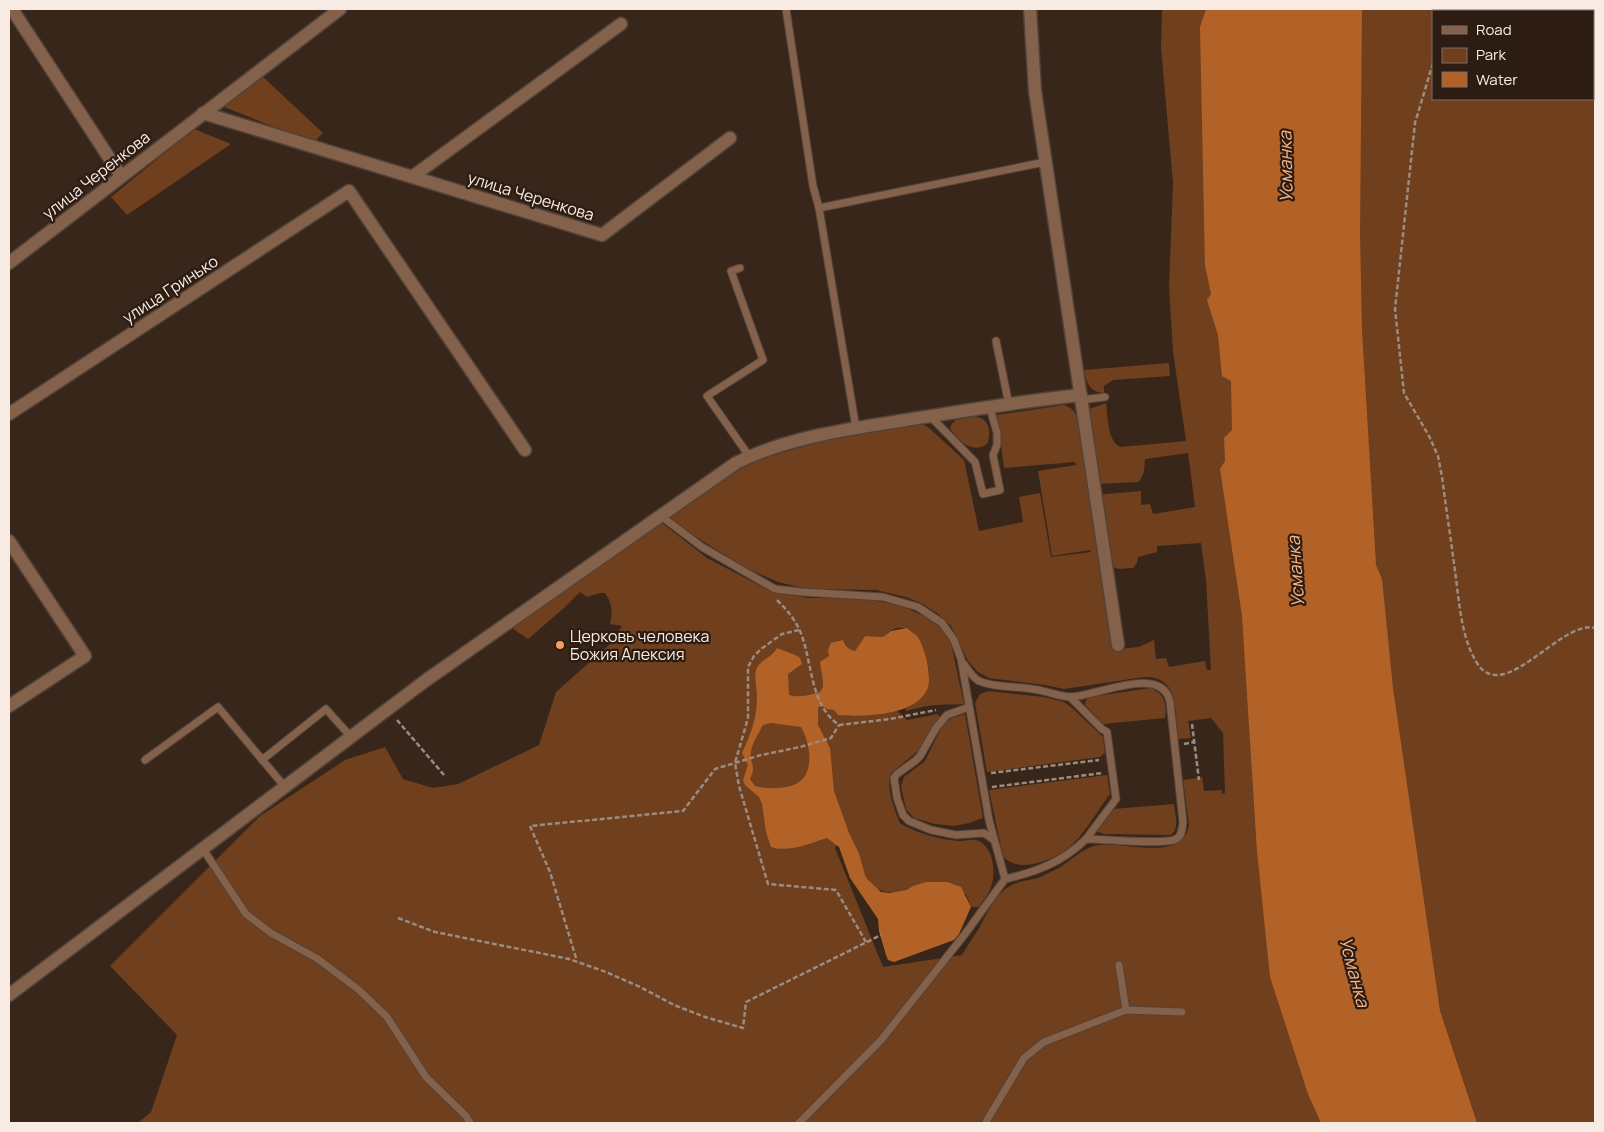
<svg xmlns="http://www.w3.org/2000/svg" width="1604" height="1132" viewBox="0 0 1604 1132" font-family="Manrope,sans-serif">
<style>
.green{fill:#6f3f1e;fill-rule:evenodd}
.water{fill:#b36227;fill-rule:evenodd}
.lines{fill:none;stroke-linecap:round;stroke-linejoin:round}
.service-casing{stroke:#534237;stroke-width:9}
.minor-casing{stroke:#534237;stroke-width:15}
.path{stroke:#9b8c82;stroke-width:2.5;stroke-dasharray:5 2.5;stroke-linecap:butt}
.service{stroke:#84614b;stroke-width:7}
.minor{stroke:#84614b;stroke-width:12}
.poi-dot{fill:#fe9b58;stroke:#2d1c11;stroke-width:2}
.labels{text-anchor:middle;stroke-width:4.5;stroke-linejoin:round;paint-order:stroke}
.street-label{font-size:16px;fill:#f7ebe3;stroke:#2d1c11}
.poi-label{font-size:16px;fill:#f7ebe3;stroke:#2d1c11;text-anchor:start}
.water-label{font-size:18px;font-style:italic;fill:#f6b58c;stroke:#2d1c11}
</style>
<rect width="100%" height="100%" fill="#38261b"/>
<g class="green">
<path d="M1162 9H1595V1123H138L151 1112 177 1035 110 966 260 816 345 760 385 747 403 779 433 788 458 784 539 745 556 692 609 645 622 626 610 624C613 612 612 603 605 593H600L587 597 580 592 564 608 528 639 509 626 662 523 707 558 772 592 810 598H856L875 601 900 605 926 617 942 629 951 643 964 704C955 705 949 704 939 705 928 705 917 708 906 711L905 708C912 705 919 701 924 695 941 671 912 603 884 637L865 636 855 651C849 649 845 646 843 640L830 647 907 720 938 714 940 718 933 726 918 751 891 773C886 789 894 808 900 823 912 832 945 841 960 841 966 841 973 838 979 841 994 849 996 873 991 887 989 894 983 900 979 907H971L966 894 913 886C897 896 876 895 866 877 861 869 862 859 858 851 855 844 850 836 847 830L835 848 883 967 962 955C967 946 973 938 978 930 988 913 994 894 1012 885 1020 881 1030 880 1038 878 1045 875 1052 871 1059 868 1072 860 1082 848 1098 845 1123 841 1183 863 1189 825L1183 780 1202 777 1204 791 1222 790V794L1225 793 1223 733 1211 718 1188 721 1191 738 1178 739C1175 714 1180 675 1144 677L1064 689 1045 685 989 678 978 672 968 661 951 626 937 613 921 603 906 597 876 590 807 589 778 582 746 568 693 535 668 516 742 468 763 458 823 441 921 424 928 427 964 460 979 531 1023 522 1019 497 1040 493 1051 557 1091 552 1090 550 1052 556 1038 471 1076 465 1075 462 1004 468 997 415 1064 405 1072 409 1077 416 1119 649 1139 647 1154 640 1156 659 1166 658 1169 667 1205 661 1207 670H1211L1206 580 1201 543 1157 546V552L1138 557 1137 563 1133 568 1119 569 1110 566 1101 498 1102 495 1106 494 1141 491V505L1150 504 1153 514 1195 507 1188 453 1145 459 1144 472 1139 482 1098 484 1087 410 1106 403C1108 416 1107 440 1120 447L1186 441 1173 352 1169 287 1173 183 1161 47ZM1433 11H1593V99H1433Z"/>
<path d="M262 76 323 133 313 143 222 106Z"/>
<path d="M194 129 231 144 127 215 111 197Z"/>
<path d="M1169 363 1170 376 1113 380 1104 386V393C1089 392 1087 383 1084 370Z"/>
<path d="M973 417C989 416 992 432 987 444 972 455 958 440 950 428L951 425 956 420Z"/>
<path d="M1150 688C1164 693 1167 704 1165 718L1103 724 1085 705 1086 700 1090 697Z"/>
<path d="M989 691 1044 697 1064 702 1072 708 1103 737 1105 753 1100 757 987 772 975 703 980 694Z"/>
<path d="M965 714 983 818 969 823 954 826 935 824 914 818 906 809 901 786 904 777 925 761 943 724 952 718Z"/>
<path d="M1107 775 1110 794C1098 810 1087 830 1073 844 1059 858 1019 876 1003 856L989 790Z"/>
<path d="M1174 804C1175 814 1180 828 1171 835L1103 834 1096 831 1113 809Z"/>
</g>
<g class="water">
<path d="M1206 9H1362L1360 235 1362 330 1376 565 1382 579 1393 688 1440 1011 1477 1123H1321L1308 1094 1270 977 1257 851 1242 616 1220 469 1225 461 1224 438 1232 430 1231 381 1222 376 1218 335 1207 300 1211 294 1205 265 1200 27Z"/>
<path d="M907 628C910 631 913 633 916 635 921 639 928 661 928 667 929 675 930 683 927 690 915 716 863 717 838 715L834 710 827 709 822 706 818 707V725L830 748 834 791 849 833 859 853 865 875 867 879 881 892 890 893 906 890 913 886 926 882H947L961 887 971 907 959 934 954 940 894 962 888 960 886 955 879 931 878 919 850 878 839 847 827 838C811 843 788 853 771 847L766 832 762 804 759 797 745 785 743 780 748 765 742 753C751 734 757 718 757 697 757 689 754 677 756 670 760 659 772 658 777 648 785 652 794 653 800 658L802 664 788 674 789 695C800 698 809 695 820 692L823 687V681L820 662 829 656 828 650 831 643 843 640C845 646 848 649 855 651L865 636 883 637 891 631ZM771 723 801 727C808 739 813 760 806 774 799 790 770 790 755 786L750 779C757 766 749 763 751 752 752 743 759 733 763 725Z"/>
</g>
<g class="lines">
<g class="service-casing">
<g id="service">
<path d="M786 9 813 186 819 208 856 428"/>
<path d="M819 208 1045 162"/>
<path d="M740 268 731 271 763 360 707 396 749 456"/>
<path d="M996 341 1009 405"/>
<path d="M1081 400 1105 397"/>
<path d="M930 416 975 462 983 494 1000 490 993 455 997 445V433L990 408"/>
<path d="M661 516 702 547 775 589 802 592 883 597 918 607 942 623 954 640 961 659 989 820 1005 879 965 934 882 1039 799 1123"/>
<path d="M964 664C968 670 972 677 979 681 995 688 1015 686 1032 689 1044 690 1057 696 1070 697 1095 697 1162 663 1170 702L1183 822C1182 829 1182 836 1176 839 1167 845 1102 839 1086 839 1063 862 1036 872 1005 879"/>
<path d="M1070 697 1102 729 1107 732 1116 799 1086 839"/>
<path d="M969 707 947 715 936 728 920 756 915 761 897 774 894 778 897 798 903 815 909 821 931 830 956 835 984 833 994 840"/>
<path d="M145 760 218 707 285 787"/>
<path d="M262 760 326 709 351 737"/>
<path d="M203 849 246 914 271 933 318 959 359 990 387 1017 426 1077 466 1116 470 1123"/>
<path d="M1119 965 1126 1010"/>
<path d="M986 1123 987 1120 1024 1058 1044 1042 1126 1010 1182 1012"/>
</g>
</g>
<g class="minor-casing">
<g id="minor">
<path d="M12 9 121 176"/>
<path d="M1030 9 1035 91 1118 645"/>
<path d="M203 113 602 235 730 138"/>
<path d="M412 177 621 24"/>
<path d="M9 263 340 9"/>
<path d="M9 414 349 191 525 450"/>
<path d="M9 541 85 656 9 706"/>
<path d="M9 995 425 681 736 463C788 437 849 429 906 420 964 411 1022 401 1081 395"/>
</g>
</g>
<g class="path">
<path d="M1443 9V11"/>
<path d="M1433 63 1415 123 1395 309 1404 393 1429 436 1438 456 1442 477C1446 508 1451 540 1455 571 1459 600 1461 638 1477 663 1504 706 1561 619 1595 628"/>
<path d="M777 600C787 610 794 618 800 631 813 662 809 704 839 725L890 719 936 710"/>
<path d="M799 630 782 634 761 649 754 656 748 667V718L735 763 739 786 768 884 836 890 866 942"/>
<path d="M397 720 444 775"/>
<path d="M1192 724 1199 780"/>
<path d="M1184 744 1194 742"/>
<path d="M991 773 1099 760"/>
<path d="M992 787 1103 773"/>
<path d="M398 918 435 932 569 959 606 972 640 987 674 1005 705 1017 743 1028 746 1002 881 935"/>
<path d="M576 958 550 872 530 826 683 811 715 769 761 755 800 747 831 738 839 725"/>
</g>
<use href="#service" class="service"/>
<use href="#minor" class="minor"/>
</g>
<circle class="poi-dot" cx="560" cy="645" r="5"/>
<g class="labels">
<g class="street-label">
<text transform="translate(96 175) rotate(-38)" y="6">улица Черенкова</text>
<text transform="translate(531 196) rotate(17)" y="6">улица Черенкова</text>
<text transform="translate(170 289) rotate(-33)" y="6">улица Гринько</text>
</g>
<g class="poi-label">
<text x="570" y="642">Церковь человека<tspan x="570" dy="18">Божия Алексия</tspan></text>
</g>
<g class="water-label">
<text transform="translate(1286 167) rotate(-91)" y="6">Усманка</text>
<text transform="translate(1296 572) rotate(-94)" y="6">Усманка</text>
<text transform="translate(1354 972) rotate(75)" y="6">Усманка</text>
</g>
</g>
<rect width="1604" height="1132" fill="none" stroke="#f7ebe3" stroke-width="20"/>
<rect x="1432" y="10" width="162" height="90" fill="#2d1c11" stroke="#7e6f65"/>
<rect x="1442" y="26" width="25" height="8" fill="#84614b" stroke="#7e6f65"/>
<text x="1476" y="35" font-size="15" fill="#f7ebe3">Road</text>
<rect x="1442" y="48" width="25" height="15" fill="#6f3f1e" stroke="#7e6f65"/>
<text x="1476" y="60" font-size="15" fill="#f7ebe3">Park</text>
<rect x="1442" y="72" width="25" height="15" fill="#b36227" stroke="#7e6f65"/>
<text x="1476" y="85" font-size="15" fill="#f7ebe3">Water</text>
</svg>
